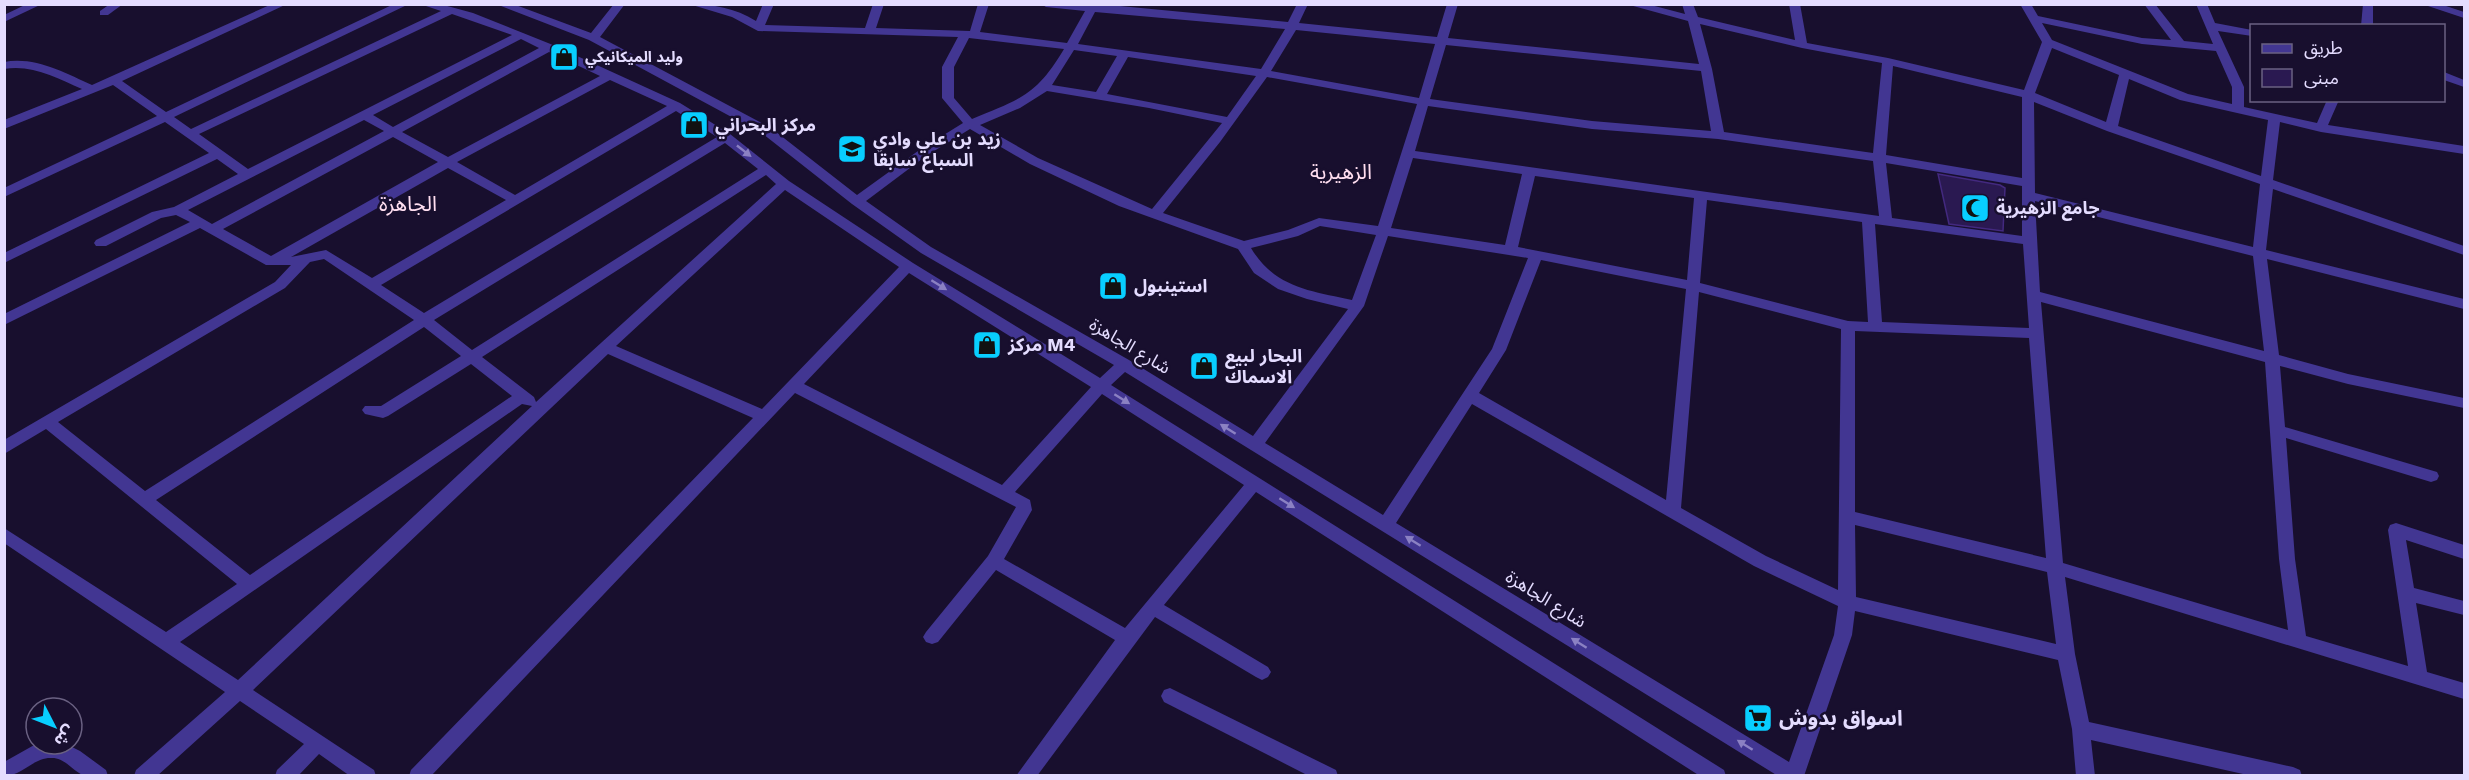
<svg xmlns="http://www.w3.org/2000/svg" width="2469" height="780" viewBox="0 0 2469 780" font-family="'Work Sans','Noto Sans Arabic',sans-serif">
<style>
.building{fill:#2a1951;stroke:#43297f;stroke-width:1.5}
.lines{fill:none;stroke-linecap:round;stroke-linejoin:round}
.minor{fill:#423692;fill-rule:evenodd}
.oneway{fill:#8b81c3}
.labels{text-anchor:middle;stroke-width:5;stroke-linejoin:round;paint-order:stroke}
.far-poi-label{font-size:15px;font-weight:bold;fill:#e4dcff;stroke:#180f2e;text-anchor:start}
.poi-label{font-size:18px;font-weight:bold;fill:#e4dcff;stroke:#180f2e;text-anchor:start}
.street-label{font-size:18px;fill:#e4dcff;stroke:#180f2e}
.quarter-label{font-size:21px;fill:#ffdef0;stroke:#180f2e}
.near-poi-label{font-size:21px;font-weight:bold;fill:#e4dcff;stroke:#180f2e;text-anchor:start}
</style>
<rect width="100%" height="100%" fill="#180f2e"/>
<path class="building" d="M1938 174 2000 185 2005 188 2003 231 1949 224Z"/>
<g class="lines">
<g class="minor">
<path d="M27 4H42L4 22V15Z"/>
<path d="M110 4H123L108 15H100V11Z"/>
<path d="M272 4H287L122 81 166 112 394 4H409L174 117 191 129 441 11 420 4H440L473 13 553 45 680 103 730 134 789 181 913 263 1100 378 1114 365 921 253 852 204 763 134 589 40 496 4H513L591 33 614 4H625L600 37 771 128 857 195 918 151 963 123 942 98V67L958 37 758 31 732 17 689 4C713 4 735 8 756 21L763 4H774L765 25 865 28 873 4H884L876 28 970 31 978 4H989L980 32 1067 43 1085 11 1046 7 1041 4H1099L1288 22 1297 4H1308L1299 23 1437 37 1447 4H1458L1448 38 1699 64 1688 21 1626 4H1647L1685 14 1682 4H1693L1698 17 1795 40 1789 4H1800L1807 43 1888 58 2024 90 2042 42 2020 4H2031L2038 16 2142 38 2171 40 2144 4H2155L2184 41 2213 44 2196 4H2207L2215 23 2252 30V36L2218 31 2244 87V107L2317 123 2327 100H2339L2328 125 2464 146V154L2321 132 2280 122 2273 180 2464 246V255L2273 189 2266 250 2464 299V309L2267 259 2279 355 2348 374 2464 398V408L2348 384 2280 366 2285 427 2437 472 2439 476 2437 480 2431 482 2286 438 2295 559 2306 636 2408 666 2388 530 2390 525 2396 523 2464 545V559L2406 540 2414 588 2464 601V615L2416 603 2427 672 2464 683V699L2065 577 2075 654 2089 722 2293 767 2300 770 2302 776H2252L2091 740 2095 776H2076L2072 729 2058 660 1855 611 1852 635 1804 776H1778L1125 372 1111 385 1724 770 1726 776H1700L1256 492 1164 605 1268 667 1271 672 1268 677 1262 680 1256 677 1155 617 1037 776H1016L1115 640 996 570 938 642 932 644 926 642 923 637 926 632 988 556 1016 507 795 393 431 776H409L411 770 753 418 608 354 253 690 374 770 376 776H350L319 754 298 776H275L277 770 304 744 240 701 157 776H134L136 770 225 692 4 543V528L166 632 237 584 46 429 4 454V440L275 282 291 265H266L200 228 4 325V314L190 222 176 215 161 218 106 246H96L94 243 96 240 152 212 174 207 238 174 217 159 4 263V253L209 153 165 122 4 197V188L157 116 113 85 4 129V120L82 89C57 78 32 64 4 69V62C35 56 65 73 92 85ZM1095 12 1285 29 1261 69 1078 44ZM452 14 512 35 248 169 199 134ZM2042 23 2142 44 2216 51 2232 87V104L2188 94 2052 40ZM1700 24 1802 48 1882 63 1873 153 1724 132 1712 69ZM1296 30 1435 44 1419 98 1271 71ZM969 38 1064 49C1036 96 1020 99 972 119L954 98V67ZM521 39 539 48 393 127 373 115ZM1446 45 1701 71 1711 131 1592 121 1430 99ZM2052 48 2119 75 2106 122 2035 93ZM1074 50 1117 56 1096 92 1052 85ZM549 52 600 76 448 157 402 132ZM1128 57 1256 76 1227 117 1107 94ZM1893 66 2022 97V178L1886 155ZM1267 77 1417 104 1378 226 1319 218 1288 230 1244 241 1163 213 1220 142ZM2129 79 2180 100 2268 120 2261 176 2118 126ZM610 80 667 106 515 195 457 162ZM1047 91 1149 108 1222 123 1152 209 1038 158 980 125 1020 108ZM2034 102 2107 131 2260 184 2253 247 2035 193ZM1428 106 1592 129 1718 139 1873 161 1879 216 1415 151ZM676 111 717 137 424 313 381 285ZM364 120 384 131 212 224 188 210ZM970 129 1030 164 1119 206 1238 249 1254 273 1278 289 1307 299 1348 309 1253 436 1129 360 931 247 866 201 926 156ZM393 137 438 162 271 256 223 229ZM725 143 758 169 472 350 434 320ZM1413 158 1522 174 1505 245 1391 228ZM1886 163 2022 186V236L1892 218ZM448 168 506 200 372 278 326 250 291 257ZM766 175 776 184 536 402 534 397 482 357ZM1535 176 1694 198 1687 280 1518 247ZM785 190 899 267 762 409 616 346ZM1707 200 1862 222 1868 322 1848 321 1700 283ZM2035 201 2253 256 2264 351 2040 292ZM1875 224 2023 244 2029 328 1882 322ZM1320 226 1376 235 1352 300C1311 291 1275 288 1251 248L1298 236ZM1388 236 1528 258 1492 349 1383 515 1265 443 1364 306ZM324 259 414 320 145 491 58 422 285 288 310 262ZM1541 260 1686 289 1666 500 1479 393 1506 350ZM909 273 1091 387 1002 485 804 384ZM1699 292 1841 329 1838 590 1766 556 1681 508ZM2041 302 2265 362 2279 559 2288 630 2063 563ZM424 327 461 356 381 406H365L362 410 365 414 383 418 388 416 471 364 512 396 250 575 156 500ZM1855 331 2029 338 2046 558 1855 512ZM1102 394 1244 485 1125 628 1004 559 1032 510 1030 500 1015 492ZM522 404 532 406 238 680 180 642ZM1472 404 1754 566 1838 606 1834 635 1789 762 1396 523ZM1855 525 2047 572 2056 644 1856 597Z"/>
<path d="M2363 4H2373V26H2361Z"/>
<path d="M2422 4H2440L2464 12V18Z"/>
<path d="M2444 72 2464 80V87L2444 80Z"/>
<path d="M1170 688 1336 770 1338 776H1309L1164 702 1161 696 1164 690Z"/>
<path d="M36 744H66L80 751 106 770 108 776C101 776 91 777 85 776 73 772 66 758 52 758 33 757 23 776 4 776V762Z"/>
</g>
</g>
<defs><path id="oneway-solid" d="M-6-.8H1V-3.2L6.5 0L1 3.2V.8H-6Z" transform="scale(1.5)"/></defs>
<g class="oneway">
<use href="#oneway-solid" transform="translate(744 151) rotate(38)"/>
<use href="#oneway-solid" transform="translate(939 285) rotate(32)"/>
<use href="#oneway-solid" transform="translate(1122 399) rotate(32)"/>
<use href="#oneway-solid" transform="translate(1228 429) rotate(-148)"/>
<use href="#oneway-solid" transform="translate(1287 503) rotate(32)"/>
<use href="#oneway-solid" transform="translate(1413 541) rotate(-148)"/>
<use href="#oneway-solid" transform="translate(1579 643) rotate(-148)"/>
<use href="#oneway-solid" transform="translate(1745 745) rotate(-148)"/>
</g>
<defs>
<g id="shop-square" transform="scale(1.5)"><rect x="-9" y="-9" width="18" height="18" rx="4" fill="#08ceff" stroke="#180f2e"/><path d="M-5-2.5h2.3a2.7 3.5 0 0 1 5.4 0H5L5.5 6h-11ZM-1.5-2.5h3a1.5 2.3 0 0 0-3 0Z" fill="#111"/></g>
<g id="school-square" transform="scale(1.5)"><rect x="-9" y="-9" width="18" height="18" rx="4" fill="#08ceff" stroke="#180f2e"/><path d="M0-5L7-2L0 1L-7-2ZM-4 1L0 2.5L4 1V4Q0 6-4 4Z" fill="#111"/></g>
<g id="mosque-square" transform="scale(1.5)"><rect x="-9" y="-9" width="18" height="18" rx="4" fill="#08ceff" stroke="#180f2e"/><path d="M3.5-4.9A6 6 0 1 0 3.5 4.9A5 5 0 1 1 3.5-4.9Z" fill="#111"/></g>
<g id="supermarket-square" transform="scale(1.5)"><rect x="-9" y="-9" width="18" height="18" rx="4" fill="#08ceff" stroke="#180f2e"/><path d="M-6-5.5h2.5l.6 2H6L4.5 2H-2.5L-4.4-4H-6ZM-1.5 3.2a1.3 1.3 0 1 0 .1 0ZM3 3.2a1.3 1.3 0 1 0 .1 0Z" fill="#111"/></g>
</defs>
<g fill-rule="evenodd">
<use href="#shop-square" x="564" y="57"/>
<use href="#shop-square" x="694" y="125"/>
<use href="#school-square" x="852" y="149"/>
<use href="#mosque-square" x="1975" y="208"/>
<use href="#shop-square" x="1113" y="286"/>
<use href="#shop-square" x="987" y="345"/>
<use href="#shop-square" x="1204" y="366"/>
<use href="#supermarket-square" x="1758" y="718"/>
</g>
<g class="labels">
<g class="far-poi-label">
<text x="585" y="62">وليد الميكانيكي</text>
</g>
<g class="poi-label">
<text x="715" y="131">مركز البحراني</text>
<text x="873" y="145">زيد بن علي وادي<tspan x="873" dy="21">السباع سابقا</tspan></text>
<text x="1996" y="214">جامع الزهيرية</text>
<text x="1134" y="292">استينبول</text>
<text x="1008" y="351">مركز M4</text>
<text x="1225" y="362">البحار لبيع<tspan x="1225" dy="21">الاسماك</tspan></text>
</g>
<g class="street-label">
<text transform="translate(1130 346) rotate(31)" y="6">شارع الجاهزة</text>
<text transform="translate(1546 599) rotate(32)" y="6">شارع الجاهزة</text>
</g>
<g class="quarter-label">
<text x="1341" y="179">الزهيرية</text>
<text x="408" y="211">الجاهزة</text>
</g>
<g class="near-poi-label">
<text x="1779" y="725">اسواق بدوش</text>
</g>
</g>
<rect width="2469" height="780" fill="none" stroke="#e4dcff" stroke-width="12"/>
<rect x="2250" y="24" width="195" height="78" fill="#180f2e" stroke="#6a6182" stroke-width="1.5"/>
<rect x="2262" y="44" width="30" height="9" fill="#423692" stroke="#6a6182" stroke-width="1.5"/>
<text x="2304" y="54" font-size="18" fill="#e4dcff">طريق</text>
<rect x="2262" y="69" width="30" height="18" fill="#2a1951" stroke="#6a6182" stroke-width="1.5"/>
<text x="2304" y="84" font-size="18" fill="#e4dcff">مبنى</text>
<g transform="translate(54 726) rotate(132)"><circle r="28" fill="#180f2e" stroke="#6a6182" stroke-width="1.5"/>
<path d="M0-4.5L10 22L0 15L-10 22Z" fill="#08ceff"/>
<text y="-9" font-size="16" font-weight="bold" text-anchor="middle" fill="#e4dcff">ش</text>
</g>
</svg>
